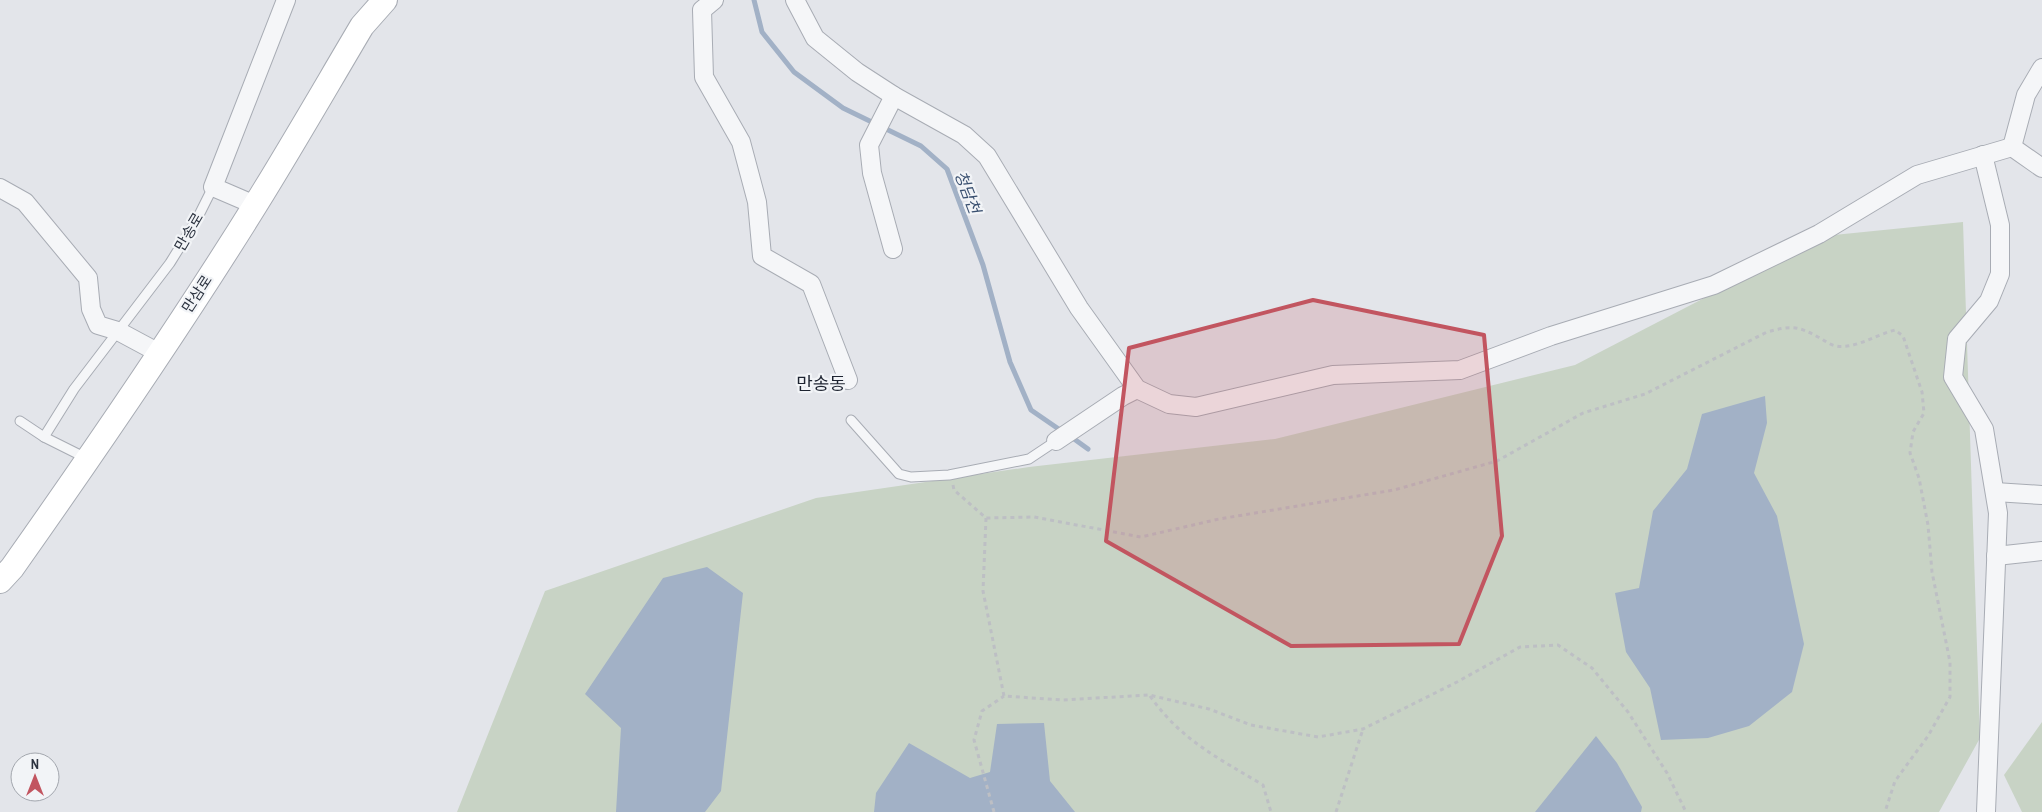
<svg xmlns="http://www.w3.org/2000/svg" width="2042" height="812" viewBox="0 0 2042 812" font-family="'Archivo Narrow','Noto Sans KR',sans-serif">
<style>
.green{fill:#c8d3c5}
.water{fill:#a2b1c6}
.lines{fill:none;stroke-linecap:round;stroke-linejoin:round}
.stream{stroke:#a2b1c6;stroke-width:5}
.lane-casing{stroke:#a8acb4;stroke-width:11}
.street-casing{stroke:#a8acb4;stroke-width:20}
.secondary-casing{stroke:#a8acb4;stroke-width:26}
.path{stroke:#bdbfc4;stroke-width:3;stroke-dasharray:4 4;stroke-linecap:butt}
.lane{stroke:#f5f6f8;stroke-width:9}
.street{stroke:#f5f6f8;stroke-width:18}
.secondary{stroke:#fff;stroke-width:24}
.marked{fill:#c25560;fill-opacity:0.2;stroke:#c25560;stroke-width:4;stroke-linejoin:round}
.labels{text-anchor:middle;stroke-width:4.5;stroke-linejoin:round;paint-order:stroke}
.street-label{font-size:15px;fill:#2c3340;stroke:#f2f4f7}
.water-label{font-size:16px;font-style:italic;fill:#3a5070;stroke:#f2f4f7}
.quarter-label{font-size:18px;fill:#1e2431;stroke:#f2f4f7}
</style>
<rect width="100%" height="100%" fill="#e3e5ea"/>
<g class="green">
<path d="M1963 222 1980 738 1939 812H457L545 591 816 498 1029 467 1275 439 1575 365 1824 236Z"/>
<path d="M2042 722V812H2022L2004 775Z"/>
</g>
<g class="water">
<path d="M1765 396 1767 423 1754 473 1777 516 1804 644 1792 692 1749 726 1708 738 1661 740 1650 688 1626 652 1615 593 1639 588 1653 511 1687 469 1702 414Z"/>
<path d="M707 567 743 593 721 791 705 812H616L621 728 585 694 663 578Z"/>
<path d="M1044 723 1050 781 1075 812H874L876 793 909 743 970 778 990 772 997 724Z"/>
<path d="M1596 736 1617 763 1642 807 1641 812H1535Z"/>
</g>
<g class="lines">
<g class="stream">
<path d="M754 0 762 32 794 72 843 108 921 146 947 169 983 265 1010 362 1031 410 1063 432"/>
<path d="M1070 436 1088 449"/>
</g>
<g class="lane-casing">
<g id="lane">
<path d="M851 420 899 474 911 477 949 475 1029 459 1056 441"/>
<path d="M20 421 44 437 88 459"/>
<path d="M44 437 74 389 170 263 196 221 213 187"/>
</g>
</g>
<g class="street-casing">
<g id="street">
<path d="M714 0 702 10 704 77 741 142 757 202 762 256 811 284 848 380"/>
<path d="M795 0 815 38 857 72 894 96 964 135 987 156 1079 308 1137 389 1169 404 1196 407 1333 375 1460 370 1551 336 1714 285 1819 234 1917 175 2012 147"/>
<path d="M2012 147 2026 95 2042 68"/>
<path d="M2012 147 2042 168"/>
<path d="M1983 155 2000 225V274L1989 301 1957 339 1953 377 1984 429 1998 513 1986 812"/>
<path d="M0 188 25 202 88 278 91 309 98 325 118 331 159 353"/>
<path d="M255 205 213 187 286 0"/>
<path d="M893 249 872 173 869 145 894 96"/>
<path d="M1056 441 1123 396 1137 389"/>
<path d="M1995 492 2042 495"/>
<path d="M1996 556 2042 551"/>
</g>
</g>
<g class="secondary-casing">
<path id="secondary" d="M0 581 12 568C96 449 179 328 256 204 292 146 327 85 362 26L385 0"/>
</g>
<g class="path">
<path d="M953 485 954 490 986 518 1034 517 1141 537 1219 519 1394 490 1497 461 1583 413 1645 394 1767 332C1790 326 1797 325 1818 337 1824 340 1830 345 1836 346 1856 349 1875 335 1895 330L1903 336 1922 392 1924 413 1913 432 1910 453 1919 478 1928 525 1932 572 1950 662V697L1928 736 1895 781 1885 812"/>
<path d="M986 518 983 591 1004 696 1062 700 1149 695 1209 709 1251 725 1318 737 1363 729 1457 682 1520 647 1558 645 1592 668 1628 712 1667 773 1686 812"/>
<path d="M1150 696C1181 740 1218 758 1263 785L1271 812"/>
<path d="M994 812 974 740 982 711 1004 696"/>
<path d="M1336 812 1363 729"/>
</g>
<use href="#lane" class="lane"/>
<use href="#street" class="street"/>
<use href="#secondary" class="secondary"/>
</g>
<path class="marked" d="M1313 300 1484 335 1502 536 1459 644 1291 646 1106 541 1129 348Z"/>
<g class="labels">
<g class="street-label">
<text transform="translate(189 232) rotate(-60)" y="5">만송로</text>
<text transform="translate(197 294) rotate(-57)" y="5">만삼로</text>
</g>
<g class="water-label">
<text transform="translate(968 192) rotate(69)" y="6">청담천</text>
</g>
<g class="quarter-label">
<text x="821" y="390">만송동</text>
</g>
</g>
<g transform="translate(35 777)"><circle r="24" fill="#f2f4f7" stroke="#a3a7ae"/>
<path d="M0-4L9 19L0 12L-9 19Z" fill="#c25560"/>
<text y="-8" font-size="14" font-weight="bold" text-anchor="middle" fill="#2c3340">N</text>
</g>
</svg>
